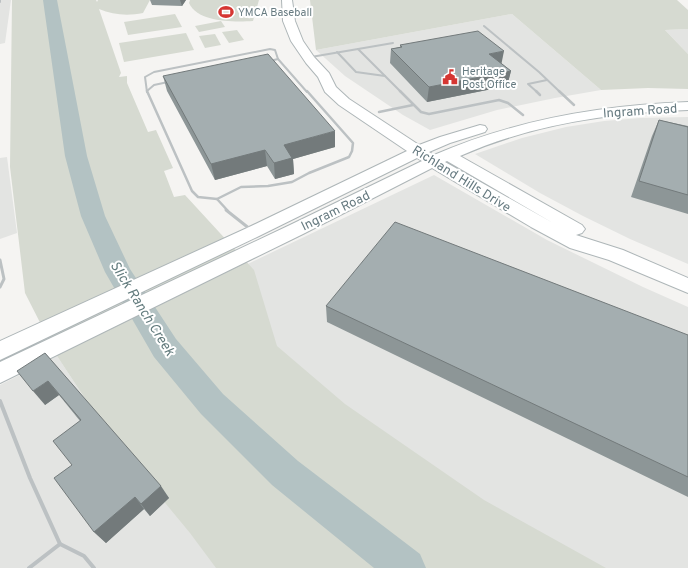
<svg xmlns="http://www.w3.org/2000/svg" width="688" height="568" viewBox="0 0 688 568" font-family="Overpass,sans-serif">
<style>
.built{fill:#e3e4e2}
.green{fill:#d6dad1}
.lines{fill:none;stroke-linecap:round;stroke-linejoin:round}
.river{fill:#b3c2c3;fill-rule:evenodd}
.secondary-casing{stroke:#aeb6b8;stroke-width:2}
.lane-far3{stroke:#bcc1c3;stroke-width:2}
.lane-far2{stroke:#bcc1c3;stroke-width:2.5}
.lane-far1{stroke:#bcc1c3;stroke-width:3}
.lane{stroke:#bcc1c3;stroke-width:4}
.secondary{fill:#fff;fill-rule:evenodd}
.wall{fill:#8d9697}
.shaded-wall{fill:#737a7b}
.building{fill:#a4aeb0;stroke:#737a7b}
.labels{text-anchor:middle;stroke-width:4;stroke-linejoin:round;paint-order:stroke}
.far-poi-label{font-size:11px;fill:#667a80;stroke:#fff;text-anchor:start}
.street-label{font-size:13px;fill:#667a80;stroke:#fff}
.water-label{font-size:14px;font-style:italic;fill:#627b7d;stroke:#fff}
</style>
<rect width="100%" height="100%" fill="#f5f4f2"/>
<g class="built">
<path d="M0 0H11L5 43 0 44Z"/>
<path d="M512 14 601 90 555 98 497 110 430 130 403 115 345 76 316 50Z"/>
<path d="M688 29V54L665 30Z"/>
<path d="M688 117V264L630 239 583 216 540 193 475 154 522 138 566 127 604 121 640 118Z"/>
<path d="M7 157 17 233 0 239V158Z"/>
<path d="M434 175 547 240 643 287 688 307V568H586L335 411 214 280Z"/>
<path d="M57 356 109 435 224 568H0V385Z"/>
</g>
<g class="green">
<path d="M12 0H96L97 2 98 0H150L143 13C128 16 113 15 99 9L121 73 119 77 127 76V83L148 132 156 130 173 168 164 171 174 197 185 195 254 270 277 346 345 404 484 500 606 568H216L190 533 109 435 57 356 25 293 10 167Z"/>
<path d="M190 0H259L253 21C235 22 198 23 189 3Z"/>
<path d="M310 0H677L688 10V29L665 30 688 54V89L648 88 601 90 512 14 316 50Z"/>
<path d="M175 14 182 27 128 35 124 22Z"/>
<path d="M221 21 225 27 199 32 195 26Z"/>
<path d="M237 30 244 40 229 43 222 32Z"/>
<path d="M186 33 194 50 124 62 119 43Z"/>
<path d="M215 34 221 45 205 48 199 36Z"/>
</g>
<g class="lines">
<path class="river" d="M43 0H57L87 156 105 216 130 269 176 339 223 394 298 461 420 554 426 568H374L272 485 201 414 154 357 105 272 81 216 65 156Z"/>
<g class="secondary-casing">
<path id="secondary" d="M282 0H292L295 21 303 41 314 57 329 73 336 87 349 99 419 145 440 137 480 125 485 126 487 129 485 132 450 143 429 152 434 155C515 120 600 105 688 102V110C609 113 533 124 460 156L582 225 585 229 582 233 576 235 623 250 688 278V293L609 260 570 248 531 227 432 168 303 234 0 383V362L290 225 422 161 417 158 259 236 0 360V341L247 228 407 151 339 105 325 92 318 77 306 63 291 41 283 21ZM447 161 553 223 445 162Z"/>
</g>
<g class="lane-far3">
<path d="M0 0V2"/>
<path d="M484 26 539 72 560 92"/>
<path d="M358 49 393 43"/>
<path d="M337 52 356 72 385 76"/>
<path d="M311 57 358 49 401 92"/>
<path d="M278 59 307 92"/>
<path d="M270 61 278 59"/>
<path d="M147 91 154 85 168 82"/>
<path d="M147 92 145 77 154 72 270 49 275 50 278 59"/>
<path d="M537 92 528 84 547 80"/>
</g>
<g class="lane-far2">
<path d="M147 91 192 191 198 197 217 199 241 187 268 186 292 182 309 173 349 157 352 151 353 143 307 91"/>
<path d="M400 91 421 112 429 114 499 100 508 103 523 115"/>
<path d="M536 91 540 95"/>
<path d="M559 91 574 105"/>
<path d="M379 112 413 105"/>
<path d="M217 199 228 211"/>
</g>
<g class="lane-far1">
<path d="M226 210 250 229"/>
<path d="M0 260 4 279 0 287"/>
</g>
<g class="lane">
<path d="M0 401 30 478 60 544 29 568"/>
<path d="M60 544 84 556 94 568"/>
</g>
<use href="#secondary" class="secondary"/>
</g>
<g class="wall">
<path d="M150 0H186L182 6 152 5Z"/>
<path d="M400 45 501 63 511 71 507 86 427 102 390 63 391 49 400 47Z"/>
<path d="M163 76 335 147 293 159 294 174 275 179 267 166 215 180 167 91Z"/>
<path d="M659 120 688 126V214L631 197 652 136Z"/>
<path d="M326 306 688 335V497L327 322Z"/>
<path d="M45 353 169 498 150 516 144 509 106 543 94 532 80 421 59 395 45 405Z"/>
</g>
<g class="shaded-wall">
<path d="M180 0H186L182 6Z"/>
<path d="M504 51 501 66 489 54Z"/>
<path d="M511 71 507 86 427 102 429 87Z"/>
<path d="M335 131V147L293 159 294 174 275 179 274 163 284 145Z"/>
<path d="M265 150 267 166 215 180 211 164Z"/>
<path d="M48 381 59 395 45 405 33 391Z"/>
<path d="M161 486 169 498 150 516 141 504Z"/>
<path d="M135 497 144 509 106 543 94 532Z"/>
</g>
<g class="building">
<path d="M478 31 504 51 489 54 511 71 429 87 391 49 402 47 400 45Z"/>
<path d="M268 54 335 131 284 145 292 158 274 163 265 150 211 164 163 76Z"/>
<path d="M659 120 688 127V195L639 181Z"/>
<path d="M395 222 688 335V477L326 306Z"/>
<path d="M45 353 161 486 141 504 135 497 94 532 54 478 72 465 53 441 81 420 48 381 33 391 17 371Z"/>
</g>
<defs>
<g id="stadium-bare" transform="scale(1.2)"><path d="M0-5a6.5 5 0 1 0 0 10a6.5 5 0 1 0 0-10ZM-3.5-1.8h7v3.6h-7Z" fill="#d53632" stroke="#fff" stroke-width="2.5" paint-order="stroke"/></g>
<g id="civic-bare" transform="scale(1.2)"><path d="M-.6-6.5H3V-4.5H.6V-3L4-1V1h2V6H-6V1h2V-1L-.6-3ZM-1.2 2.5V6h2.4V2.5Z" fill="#d53632" stroke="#fff" stroke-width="2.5" paint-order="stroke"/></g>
</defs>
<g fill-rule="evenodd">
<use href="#stadium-bare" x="226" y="12"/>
<use href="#civic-bare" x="450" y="77"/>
</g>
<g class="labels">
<g class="far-poi-label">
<text x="238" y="16">YMCA Baseball</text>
<text x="462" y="75">Heritage<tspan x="462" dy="13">Post Office</tspan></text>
</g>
<g class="street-label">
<text transform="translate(640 110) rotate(-4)" y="5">Ingram Road</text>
<text transform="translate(462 178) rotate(32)" y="5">Richland Hills Drive</text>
<text transform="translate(335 210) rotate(-26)" y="5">Ingram Road</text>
</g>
<g class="water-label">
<text transform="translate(143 308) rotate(58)" y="5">Slick Ranch Creek</text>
</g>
</g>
</svg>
